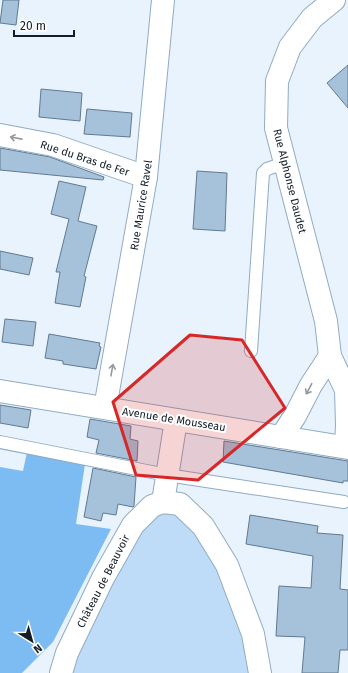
<svg xmlns="http://www.w3.org/2000/svg" width="348" height="673" viewBox="0 0 348 673" font-family="'Fira Sans',sans-serif">
<style>
.green{fill:#bedcf7}
.forest{fill:#7dbcf3}
.building{fill:#a6c1da;stroke:#617a91}
.lines{fill:none;stroke-linecap:round;stroke-linejoin:round}
.lane-casing{stroke:#90abc3;stroke-width:14}
.street-casing{stroke:#90abc3;stroke-width:24}
.lane{stroke:#fff;stroke-width:12}
.street{stroke:#fff;stroke-width:22}
.oneway{stroke:#95999d}
.marked{fill:#d62828;fill-opacity:0.2;stroke:#d62828;stroke-width:3;stroke-linejoin:round}
.labels{text-anchor:middle;stroke-width:4;stroke-linejoin:round;paint-order:stroke}
.street-label{font-size:11px;fill:#131d26;stroke:#fff}
</style>
<rect width="100%" height="100%" fill="#e8f3fe"/>
<path class="green" d="M163 502 203 526 260 673H61L103 578Z"/>
<path class="forest" d="M27 452 85 464 76 524 111 529 53 642 22 673H0V467L23 471Z"/>
<g class="building">
<path d="M3 0H19L16 25 0 23Z"/>
<path d="M348 65V108L327 83Z"/>
<path d="M41 89 82 93 80 121 39 117Z"/>
<path d="M87 109 132 113 130 137 84 134Z"/>
<path d="M0 148 50 157 104 177 103 180 0 170Z"/>
<path d="M197 171 227 173 225 231 193 229Z"/>
<path d="M59 181 86 187 78 221 97 226 84 276 86 277 80 307 55 303 60 272H56L69 219 51 214Z"/>
<path d="M0 251 33 258 29 275 0 269Z"/>
<path d="M5 319 36 322 33 346 2 342Z"/>
<path d="M49 334 100 343 99 346 101 347 96 369 63 364V361L45 358Z"/>
<path d="M0 405 31 410 28 428 0 423Z"/>
<path d="M90 419 131 426 130 439 138 441 137 461 96 453 99 440 87 437Z"/>
<path d="M224 441 348 461V481H343V483L223 462Z"/>
<path d="M93 468 136 477 134 506 133 507 118 504 116 515 103 513 101 521 84 517Z"/>
<path d="M250 515 318 526 317 533 343 535 340 589 348 590V650H340L338 673H302L305 637 276 636 279 586 311 588 313 556 246 544Z"/>
</g>
<g class="lines">
<g class="lane-casing">
<g id="lane">
<path d="M251 351 263 173 267 169 285 163"/>
<path d="M0 442 167 475 344 502"/>
</g>
</g>
<g class="street-casing">
<g id="street">
<path d="M334 0 312 18 290 47 277 81 276 128 326 321 330 356 346 390 347 425 346 447"/>
<path d="M0 135 53 145 146 177"/>
<path d="M0 391 348 448"/>
<path d="M105 408 146 177 163 0"/>
<path d="M281 437 295 416 311 385 330 356"/>
<path d="M163 502 176 420"/>
<path d="M61 673 67 653 103 578 133 525 152 506 163 502 180 504 203 526 227 565 253 634 260 673"/>
</g>
</g>
<use href="#lane" class="lane"/>
<use href="#street" class="street"/>
</g>
<defs><path id="oneway-shaft" d="M-6 0H5M1.5-3L5.5 0L1.5 3" fill="none" stroke-width="1.6" stroke-linecap="round" stroke-linejoin="round"/></defs>
<g class="oneway">
<use href="#oneway-shaft" transform="translate(16 138) rotate(-169)"/>
<use href="#oneway-shaft" transform="translate(112 370) rotate(-80)"/>
<use href="#oneway-shaft" transform="translate(309 389) rotate(118)"/>
</g>
<path class="marked" d="M190 335 242 340 285 408 198 480 136 475 113 402Z"/>
<g class="labels">
<g class="street-label">
<text transform="translate(85 158) rotate(18)" y="4">Rue du Bras de Fer</text>
<text transform="translate(290 181) rotate(76)" y="4">Rue Alphonse Daudet</text>
<text transform="translate(141 205) rotate(-81)" y="4">Rue Maurice Ravel</text>
<text transform="translate(174 419) rotate(9)" y="4">Avenue de Mousseau</text>
<text transform="translate(103 581) rotate(-63)" y="4">Château de Beauvoir</text>
</g>
</g>
<g transform="translate(32 641) rotate(143)" stroke="#ffffff" stroke-width="3" paint-order="stroke">
<path d="M0-3L7 15L0 10L-7 15Z" fill="#131d26"/>
<text y="-6" font-size="11" font-weight="bold" text-anchor="middle" fill="#131d26">N</text>
</g>
<path d="M14 30v6h60v-6" fill="none" stroke="#131d26" stroke-width="2"/>
<text x="20" y="30" font-size="12" fill="#131d26" stroke="#ffffff" stroke-width="3" paint-order="stroke">20 m</text>
</svg>
